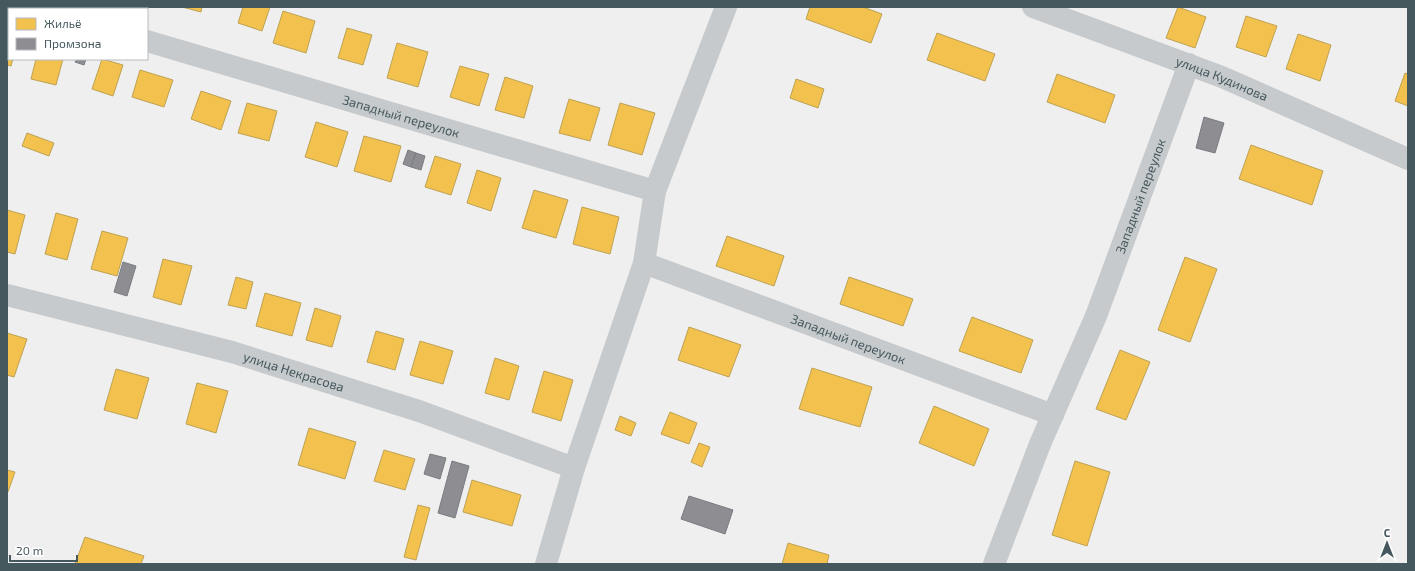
<svg xmlns="http://www.w3.org/2000/svg" width="1415" height="571" viewBox="0 0 1415 571" font-family="'Exo 2',sans-serif">
<style>
.homes{fill:#f2c14e;stroke:#bea253}
.industry{fill:#8d8d92;stroke:#777d82}
.lines{fill:none;stroke-linecap:round;stroke-linejoin:round}
.minor{stroke:#c6cacc;stroke-width:22}
.labels{text-anchor:middle;stroke-width:4;stroke-linejoin:round;paint-order:stroke}
.street-label{font-size:13px;fill:#45585e;stroke:#fff}
</style>
<rect width="100%" height="100%" fill="#f0efef"/>
<g class="homes">
<path d="M182 7H202L201 12Z"/>
<path d="M243 7H270L262 31 238 23Z"/>
<path d="M810 7H863L882 14 871 43 806 19Z"/>
<path d="M1178 7 1206 17 1195 48 1166 38Z"/>
<path d="M283 11 315 21 306 53 273 43Z"/>
<path d="M1246 16 1277 26 1266 57 1236 47Z"/>
<path d="M7 28H9V59H13L11 66 7 65Z"/>
<path d="M347 28 372 35 363 65 338 58Z"/>
<path d="M937 33 995 54 985 81 927 60Z"/>
<path d="M1298 34 1331 45 1320 81 1286 69Z"/>
<path d="M397 43 428 52 418 87 387 78Z"/>
<path d="M36 59H63L56 85 31 79Z"/>
<path d="M102 59 123 65 113 96 92 89Z"/>
<path d="M460 66 489 74 479 106 450 97Z"/>
<path d="M140 70 173 80 164 107 132 97Z"/>
<path d="M1405 73 1408 74V106L1395 101Z"/>
<path d="M1057 74 1115 95 1105 123 1047 102Z"/>
<path d="M505 77 533 86 524 118 495 110Z"/>
<path d="M796 79 824 89 818 108 790 98Z"/>
<path d="M201 91 231 101 221 130 191 119Z"/>
<path d="M569 99 600 108 590 141 559 133Z"/>
<path d="M247 103 277 111 269 141 238 133Z"/>
<path d="M620 103 655 113 642 155 608 145Z"/>
<path d="M316 122 348 132 337 167 305 157Z"/>
<path d="M27 133 54 143 49 156 22 146Z"/>
<path d="M364 136 401 146 391 182 354 171Z"/>
<path d="M1251 145 1323 171 1312 205 1239 179Z"/>
<path d="M435 156 461 164 451 195 425 187Z"/>
<path d="M477 170 501 178 491 211 467 203Z"/>
<path d="M534 190 568 200 556 238 522 228Z"/>
<path d="M582 207 619 217 610 254 573 244Z"/>
<path d="M7 210 25 215 15 254 7 252Z"/>
<path d="M56 213 78 219 67 260 45 254Z"/>
<path d="M102 231 128 238 117 276 91 269Z"/>
<path d="M727 236 784 256 774 286 716 266Z"/>
<path d="M1185 257 1217 269 1190 342 1158 330Z"/>
<path d="M163 259 192 266 181 305 153 297Z"/>
<path d="M236 277 253 282 246 309 228 305Z"/>
<path d="M849 277 913 299 903 326 840 304Z"/>
<path d="M265 293 301 303 292 336 256 326Z"/>
<path d="M315 308 341 316 332 347 306 340Z"/>
<path d="M972 317 1033 340 1021 373 959 351Z"/>
<path d="M689 327 741 345 729 377 678 360Z"/>
<path d="M376 331 404 339 395 370 367 362Z"/>
<path d="M7 333 27 339 14 377 7 375Z"/>
<path d="M420 341 453 351 443 384 410 375Z"/>
<path d="M1120 350 1150 362 1126 420 1096 409Z"/>
<path d="M495 358 519 366 509 400 485 393Z"/>
<path d="M812 368 872 387 860 427 799 409Z"/>
<path d="M116 369 149 378 137 419 104 410Z"/>
<path d="M544 371 573 380 561 421 532 412Z"/>
<path d="M197 383 228 391 216 433 186 424Z"/>
<path d="M934 406 989 429 974 466 919 443Z"/>
<path d="M670 412 697 423 689 444 661 434Z"/>
<path d="M620 416 636 423 631 436 615 430Z"/>
<path d="M309 428 356 442 345 479 298 465Z"/>
<path d="M699 443 710 447 702 467 691 462Z"/>
<path d="M384 450 415 459 405 490 374 481Z"/>
<path d="M1075 461 1110 472 1087 546 1052 535Z"/>
<path d="M7 470 15 472 8 492H7Z"/>
<path d="M472 480 521 495 512 526 463 512Z"/>
<path d="M418 505 430 508 416 560 404 557Z"/>
<path d="M85 537 144 556 141 564H75Z"/>
<path d="M788 543 829 555 827 564H782Z"/>
</g>
<g class="industry">
<path d="M77 59H86L84 65 75 62Z"/>
<path d="M1204 117 1224 123 1215 153 1196 148Z"/>
<path d="M408 150 416 153 411 167 403 164Z"/>
<path d="M416 153 425 156 421 170 411 167Z"/>
<path d="M123 262 136 266 127 296 114 292Z"/>
<path d="M430 454 446 458 440 479 424 474Z"/>
<path d="M452 461 469 466 455 518 438 513Z"/>
<path d="M689 496 733 510 725 534 681 519Z"/>
</g>
<g class="lines">
<g class="minor">
<path d="M30 7 37 9"/>
<path id="s1" d="M1033 7 1222 77 1408 159"/>
<path id="s2" d="M147 41 655 191"/>
<path id="s3" d="M644 263 1053 415"/>
<path id="s4" d="M7 295 232 352 419 411 574 468"/>
<path d="M546 564 574 468 644 263 655 191 726 7"/>
<path id="s5" d="M994 564 1040 444 1096 316 1189 64"/>
</g>
</g>
<g class="labels">
<g class="street-label">
<text dy="5" stroke="none"><textPath href="#s1" startOffset="202">улица Кудинова</textPath></text>
<text dy="5" stroke="none"><textPath href="#s2" startOffset="265">Западный переулок</textPath></text>
<text dy="5" stroke="none"><textPath href="#s5" startOffset="396">Западный переулок</textPath></text>
<text dy="5" stroke="none"><textPath href="#s3" startOffset="218">Западный переулок</textPath></text>
<text dy="5" stroke="none"><textPath href="#s4" startOffset="297">улица Некрасова</textPath></text>
</g>
</g>
<rect width="1415" height="571" fill="none" stroke="#45585e" stroke-width="16"/>
<rect x="8" y="8" width="140" height="52" fill="#ffffff" stroke="#b5bcbf"/>
<rect x="16" y="18" width="20" height="12" fill="#f2c14e" stroke="#b5bcbf"/>
<text x="44" y="28" font-size="12" fill="#45585e">Жильё</text>
<rect x="16" y="38" width="20" height="12" fill="#8d8d92" stroke="#b5bcbf"/>
<text x="44" y="48" font-size="12" fill="#45585e">Промзона</text>
<g transform="translate(1387 543)" stroke="#ffffff" stroke-width="3" paint-order="stroke">
<path d="M0-3L7 15L0 10L-7 15Z" fill="#45585e"/>
<text y="-6" font-size="11" font-weight="bold" text-anchor="middle" fill="#45585e">С</text>
</g>
<path d="M10 555v6h67v-6" fill="none" stroke="#45585e" stroke-width="2"/>
<text x="16" y="555" font-size="12" fill="#45585e" stroke="#ffffff" stroke-width="3" paint-order="stroke">20 m</text>
</svg>
